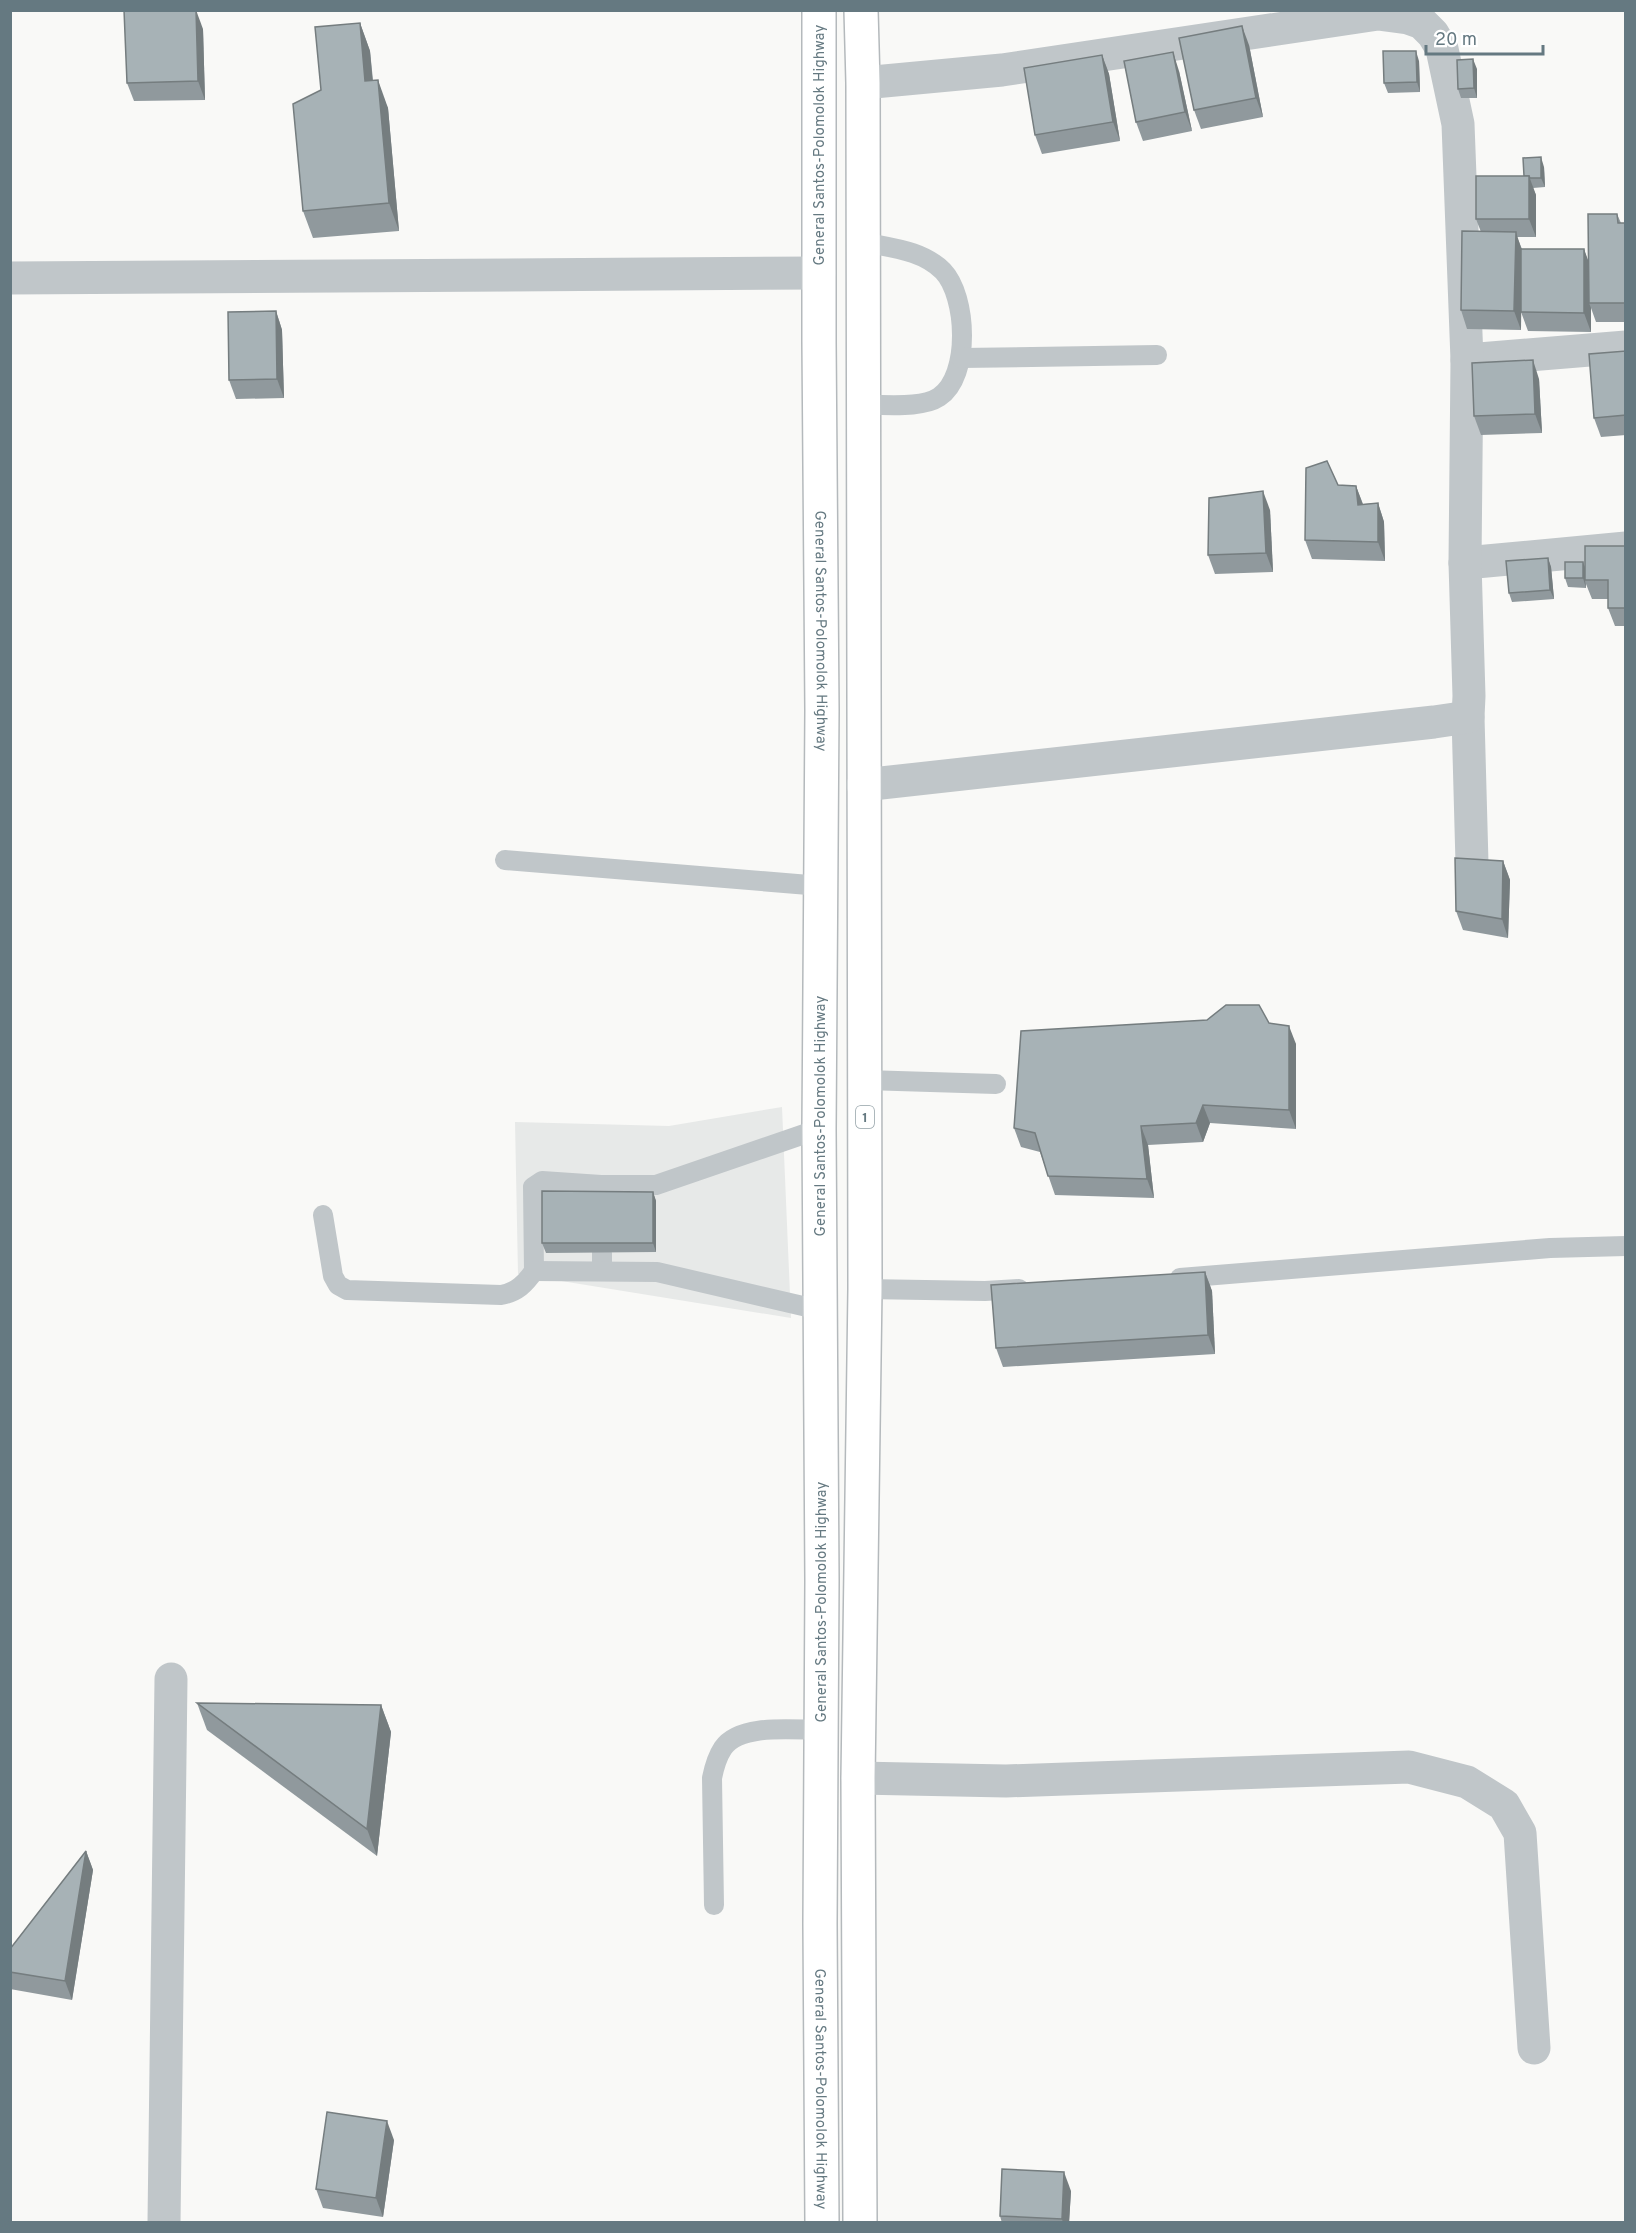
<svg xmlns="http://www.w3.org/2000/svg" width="1636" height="2233" viewBox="0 0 1636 2233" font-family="Overpass,sans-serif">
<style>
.built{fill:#e7e9e8}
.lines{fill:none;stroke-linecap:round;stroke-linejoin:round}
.highway-casing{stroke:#b4b9bc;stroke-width:36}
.lane{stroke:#c0c6c9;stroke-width:20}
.street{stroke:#c0c6c9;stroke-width:33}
.highway{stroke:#fff;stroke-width:33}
.wall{fill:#90999d}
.shaded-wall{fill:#757d7f}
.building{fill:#a7b2b6;stroke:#757d7f;stroke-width:1.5}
.labels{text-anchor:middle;stroke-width:6;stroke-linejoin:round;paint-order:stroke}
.shield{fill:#fff;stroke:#93a1a7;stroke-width:1.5}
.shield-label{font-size:14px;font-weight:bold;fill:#657981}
.street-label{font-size:15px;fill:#657981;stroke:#fff}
</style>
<rect width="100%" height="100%" fill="#f9f9f7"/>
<path class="built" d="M782 1107 791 1318 518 1274 515 1122 669 1126Z"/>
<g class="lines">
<g class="highway-casing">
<g id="highway">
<path id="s1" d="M819 10V342L822 710 819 1129 822 1581 820 1924 822 2222"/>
<path d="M860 2222 858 1778 865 1289 863 83 861 10"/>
</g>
</g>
<g class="lane">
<path d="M863 242C891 248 922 250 943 271 967 296 971 376 939 397 921 409 884 404 863 405"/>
<path d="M961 358 1157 355"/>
<path d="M505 860 821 886"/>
<path d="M865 1080 996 1084"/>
<path d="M323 1215 333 1276 338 1285 347 1290 501 1295C517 1292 525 1284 534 1271L533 1187 542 1181 601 1185H656L819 1129"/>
<path d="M602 1253V1271"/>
<path d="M534 1271 657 1272 820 1310"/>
<path d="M1180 1278 1550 1248 1626 1246"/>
<path d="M865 1289 985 1291 1019 1289"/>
<path d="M714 1905 712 1778C714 1768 717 1757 723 1748 740 1723 794 1730 821 1730"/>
</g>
<g class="street">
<path d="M10 278 819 273"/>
<path d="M1467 360 1626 347"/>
<path d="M1465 563 1626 548"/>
<path d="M1468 717 1472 863"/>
<path d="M863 785 1434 722 1468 717 1469 696 1465 563 1467 360 1458 124 1442 49 1433 34 1422 23 1408 18 1378 14 1002 70 863 83"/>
<path d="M858 1778 1006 1781 1409 1767 1467 1782 1504 1805 1520 1833 1534 2048"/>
<path d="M164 2222 171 1679"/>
</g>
<use href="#highway" class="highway"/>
</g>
<g class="wall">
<path d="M360 23 370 51 373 80 388 108 399 231 313 238 303 211 321 90Z"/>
<path d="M203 29 205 100 134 101 127 83Z"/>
<path d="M1249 45 1263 117 1201 129 1194 110Z"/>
<path d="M1102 55 1109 74 1120 141 1042 154 1035 135Z"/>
<path d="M1419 61 1420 92 1388 93 1384 83Z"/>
<path d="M1477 69V98H1461L1458 89Z"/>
<path d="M1179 71 1192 131 1143 141 1136 122Z"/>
<path d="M1544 167 1545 187 1533 188 1536 195V237H1517L1522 249H1584L1588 262 1617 214 1621 223H1626V322H1596L1591 308V332L1528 331 1521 312V309V330L1467 329 1461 310 1481 232 1476 219 1523 176Z"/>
<path d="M276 311 282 330 284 398 236 399 229 380Z"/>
<path d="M1626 351V435L1601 437 1594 418Z"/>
<path d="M1539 379 1542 433 1481 435 1474 416Z"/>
<path d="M1338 485 1356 486 1363 504 1378 503 1384 522 1385 561 1312 559 1305 540Z"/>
<path d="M1270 510 1273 572 1215 574 1208 555Z"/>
<path d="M1626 546V626H1615L1608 608V599H1592L1586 584V588L1568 587 1565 578 1583 562 1585 567Z"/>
<path d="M1548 558 1551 567 1554 599 1512 602 1509 593Z"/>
<path d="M1503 861 1510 880 1508 938 1463 930 1456 911Z"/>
<path d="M1269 1023 1296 1044V1129L1210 1123 1203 1142 1148 1145 1154 1198 1055 1195 1040 1152 1021 1147 1014 1128Z"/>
<path d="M653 1192 656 1201V1252L546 1253 542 1243Z"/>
<path d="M1205 1272 1212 1291 1215 1354 1003 1367 996 1348Z"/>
<path d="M197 1703 381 1705 391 1732 377 1856 207 1730Z"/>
<path d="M86 1851 93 1870 72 2000 10 1989V1949Z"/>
<path d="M394 2140 383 2217 323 2208 316 2189Z"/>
<path d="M1071 2191 1069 2223H1002L1000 2216Z"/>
</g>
<g class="shaded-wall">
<path d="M196 10 203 29 205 100 198 81Z"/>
<path d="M360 23 370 51 375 109 365 81Z"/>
<path d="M1242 26 1249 45 1263 117 1256 98Z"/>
<path d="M1416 51 1419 61 1420 92 1417 82Z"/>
<path d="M1173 52 1179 71 1192 131 1185 112Z"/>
<path d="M1102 55 1109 74 1120 141 1113 122Z"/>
<path d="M1473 59 1477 69V98L1474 88Z"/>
<path d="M378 80 388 108 399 231 389 203Z"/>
<path d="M1541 157 1544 167 1545 187 1541 178Z"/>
<path d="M1529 176 1536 195V237L1529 219Z"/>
<path d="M1516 232 1522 251 1521 330 1514 311Z"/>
<path d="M1584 249 1591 268 1589 303 1591 308V332L1584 313Z"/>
<path d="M276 311 282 330 284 398 277 379Z"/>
<path d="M1533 360 1539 379 1542 433 1535 414Z"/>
<path d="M1356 486 1363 505H1358Z"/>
<path d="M1263 491 1270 510 1273 572 1266 553Z"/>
<path d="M1378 503 1384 522 1385 561 1378 542Z"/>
<path d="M1548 558 1551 567 1554 599 1550 590Z"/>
<path d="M1583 562 1586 571 1585 580 1586 588 1583 578Z"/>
<path d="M1503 861 1510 880 1508 938 1502 919Z"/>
<path d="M1289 1026 1296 1044V1129L1289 1110Z"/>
<path d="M1203 1105 1210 1123 1203 1142 1196 1123Z"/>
<path d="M1141 1126 1148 1145 1154 1198 1147 1179Z"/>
<path d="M653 1192 656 1201V1252L653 1243Z"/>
<path d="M1205 1272 1212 1291 1215 1354 1208 1335Z"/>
<path d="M381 1705 391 1732 377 1856 367 1829Z"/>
<path d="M86 1851 93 1870 72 2000 65 1981Z"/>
<path d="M387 2121 394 2140 383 2217 376 2198Z"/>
<path d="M1064 2172 1071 2191 1069 2223H1063L1062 2219Z"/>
</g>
<g class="building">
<path d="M124 10H196L198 81 127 83Z"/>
<path d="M360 23 365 81 378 80 389 203 303 211 293 104 321 90 315 27Z"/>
<path d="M1242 26 1256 98 1194 110 1179 38Z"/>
<path d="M1383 51H1416L1417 82 1384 83Z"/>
<path d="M1173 52 1185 112 1136 122 1124 61Z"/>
<path d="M1102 55 1113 122 1035 135 1024 68Z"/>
<path d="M1473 59 1474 88 1458 89 1457 60Z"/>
<path d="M1541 157V178H1530L1529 176H1524L1523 158Z"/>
<rect x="1476" y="176" width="53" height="43"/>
<path d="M1588 214H1617L1618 223H1626V303H1589Z"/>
<path d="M1462 231 1516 232 1514 311 1461 310Z"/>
<path d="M1521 249H1584V313L1521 312Z"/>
<path d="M276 311 277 379 229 380 228 312Z"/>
<path d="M1626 351V415L1594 418 1589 354Z"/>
<path d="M1533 360 1535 414 1474 416 1472 363Z"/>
<path d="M1327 461 1338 485 1356 486 1358 505 1378 503V542L1305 540 1306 468Z"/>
<path d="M1263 491 1266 553 1208 555 1209 498Z"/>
<path d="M1585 546H1626V608H1608V580H1585Z"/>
<path d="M1548 558 1550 590 1509 593 1506 561Z"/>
<rect x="1565" y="562" width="18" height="16"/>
<path d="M1455 858 1503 861 1502 919 1456 911Z"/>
<path d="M1226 1005H1259L1269 1023 1289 1026V1110L1203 1105 1196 1123 1141 1126 1147 1179 1048 1176 1035 1133 1014 1128 1021 1031 1207 1020Z"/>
<path d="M542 1191 653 1192V1243H542Z"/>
<path d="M1205 1272 1208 1335 996 1348 991 1285Z"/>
<path d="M197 1703 381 1705 367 1829Z"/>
<path d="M86 1851 65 1981 10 1972V1949Z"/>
<path d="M327 2112 387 2121 376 2198 316 2189Z"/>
<path d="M1002 2169 1064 2172 1062 2219 1000 2216Z"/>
</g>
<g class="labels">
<rect class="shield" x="856" y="1106" width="18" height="22" rx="4.5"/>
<g class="shield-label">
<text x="865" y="1122">1</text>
</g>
<g class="street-label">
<text transform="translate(819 145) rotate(-90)" y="5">General Santos-Polomolok Highway</text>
<text dy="5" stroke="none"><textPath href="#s1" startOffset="621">General Santos-Polomolok Highway</textPath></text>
<text transform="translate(820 1116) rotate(-90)" y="5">General Santos-Polomolok Highway</text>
<text transform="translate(821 1602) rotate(-90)" y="5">General Santos-Polomolok Highway</text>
<text dy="5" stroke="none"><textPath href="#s1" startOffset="2079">General Santos-Polomolok Highway</textPath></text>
</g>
</g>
<rect width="1636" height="2233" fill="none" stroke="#657981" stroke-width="24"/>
<path d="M1426 45v9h117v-9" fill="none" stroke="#657981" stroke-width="3"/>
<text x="1435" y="45" font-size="18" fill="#657981" stroke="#ffffff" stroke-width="4.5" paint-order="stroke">20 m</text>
</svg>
